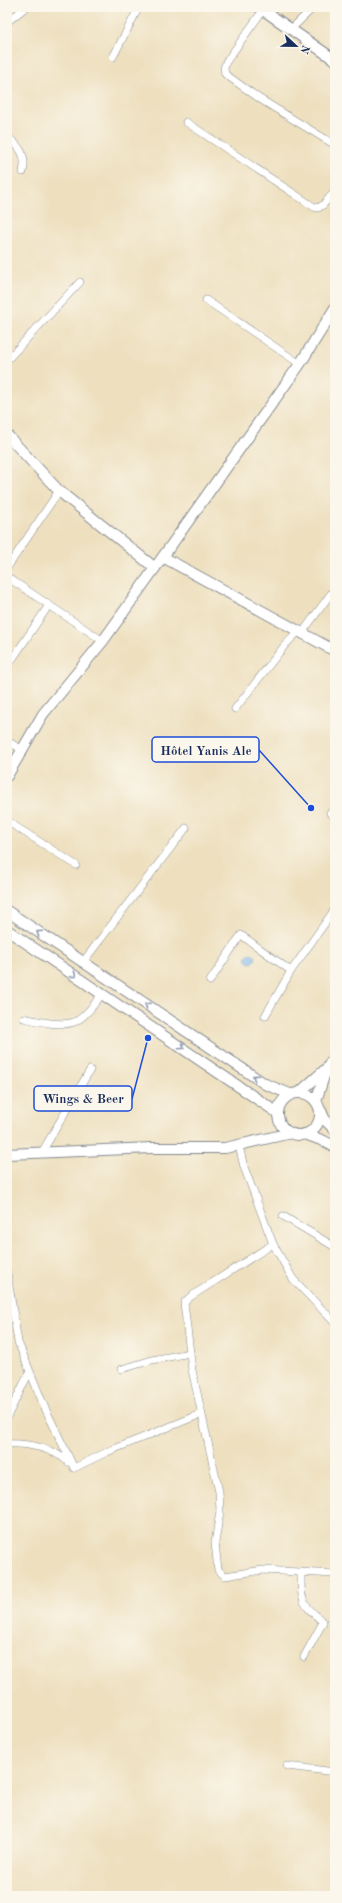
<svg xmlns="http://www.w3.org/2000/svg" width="342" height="1903" viewBox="0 0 342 1903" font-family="'Old Standard TT',serif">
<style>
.water{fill:#7ebef2;stroke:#4c76a8}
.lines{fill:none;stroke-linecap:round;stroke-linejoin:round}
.street-casing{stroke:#84888e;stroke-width:8}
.secondary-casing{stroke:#84888e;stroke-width:12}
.street{stroke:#fff;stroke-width:7}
.secondary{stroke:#fff;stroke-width:10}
.oneway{stroke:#8d97ae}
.leader{fill:none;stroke:#1d4ed8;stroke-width:1.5}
.callout-dot{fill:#1d4ed8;stroke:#fbf7ec;stroke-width:1.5}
.callout{fill:#fbf7ec;stroke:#1d4ed8;stroke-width:1.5}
.callout-label{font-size:13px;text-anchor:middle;font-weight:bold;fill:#1b2f5e}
</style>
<rect width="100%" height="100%" fill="#fbf7ec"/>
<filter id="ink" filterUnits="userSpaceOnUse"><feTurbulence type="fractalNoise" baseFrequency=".025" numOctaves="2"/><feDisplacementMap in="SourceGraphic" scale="8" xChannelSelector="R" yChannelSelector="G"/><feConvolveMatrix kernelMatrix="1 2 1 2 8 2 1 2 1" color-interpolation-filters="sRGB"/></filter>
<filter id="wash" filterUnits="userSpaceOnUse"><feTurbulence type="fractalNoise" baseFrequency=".012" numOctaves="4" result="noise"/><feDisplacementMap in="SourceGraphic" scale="16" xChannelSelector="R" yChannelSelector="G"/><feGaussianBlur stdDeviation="0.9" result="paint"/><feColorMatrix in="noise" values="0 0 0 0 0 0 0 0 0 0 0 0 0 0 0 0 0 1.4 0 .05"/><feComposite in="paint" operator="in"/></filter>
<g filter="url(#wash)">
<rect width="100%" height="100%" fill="#eee0bf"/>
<circle class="water" cx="251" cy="958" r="4.5"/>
</g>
<g filter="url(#ink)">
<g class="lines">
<g class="street-casing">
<g id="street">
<path d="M263 10 226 62 224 68 225 74 260 99 335 145"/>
<path d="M7 22 26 7"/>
<path d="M291 29 314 7"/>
<path d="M113 57 139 7"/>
<path d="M186 122 314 207 318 208 323 205 335 191"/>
<path d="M7 137C20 146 27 156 23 172"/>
<path d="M206 300 300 364"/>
<path d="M7 360 80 282"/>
<path d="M7 568 59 491"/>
<path d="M7 577 103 641"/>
<path d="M302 633 335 588"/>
<path d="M7 667 49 605"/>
<path d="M235 709 285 645 299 631"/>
<path d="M7 741 23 750"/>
<path d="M330 813 335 817"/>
<path d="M7 821 76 865"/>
<path d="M83 962 186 828"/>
<path d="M210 981 241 935 291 971 335 909"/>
<path d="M265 1016 291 971"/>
<path d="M24 1018C37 1021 61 1027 74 1022 85 1018 95 1003 102 994"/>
<path d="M239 1146 244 1167 273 1244 293 1279 335 1323"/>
<path d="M42 1152 90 1070"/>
<path d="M283 1216 335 1247"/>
<path d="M273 1244 190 1297 184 1303 192 1370 219 1492 220 1511 215 1543 218 1570 225 1576 263 1570 335 1574"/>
<path d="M7 1273 18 1342 44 1406 74 1468"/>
<path d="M122 1369 152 1360 190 1353"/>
<path d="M7 1417 29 1373"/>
<path d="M7 1444C27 1443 54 1448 68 1462"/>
<path d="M74 1468 107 1452 201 1414"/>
<path d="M301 1573C301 1602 301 1603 323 1622L304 1657"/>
<path d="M287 1766 335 1772"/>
</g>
</g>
<g class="secondary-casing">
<g id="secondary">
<path d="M259 7 335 60"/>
<path d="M7 435 59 491 155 568"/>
<path d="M163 557 335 651"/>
<path d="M7 776 43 714 103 641 300 364 335 308"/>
<path d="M7 911 265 1084 290 1094"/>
<path d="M7 930 278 1113"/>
<path d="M300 1092 327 1068 335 1055"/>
<circle cx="299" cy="1114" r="21"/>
<path d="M316 1101 326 1070"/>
<path d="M321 1111 325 1120 335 1130"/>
<path d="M305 1134 324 1141 335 1147"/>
<path d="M7 1154 152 1148H225L291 1133"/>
</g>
</g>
<use href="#street" class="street"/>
<use href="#secondary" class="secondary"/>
</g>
<defs><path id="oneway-chevron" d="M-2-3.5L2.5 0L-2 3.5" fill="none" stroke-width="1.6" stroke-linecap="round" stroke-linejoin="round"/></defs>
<g class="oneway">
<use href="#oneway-chevron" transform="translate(39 933) rotate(-146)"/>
<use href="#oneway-chevron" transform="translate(74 975) rotate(34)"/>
<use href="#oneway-chevron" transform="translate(147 1005) rotate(-146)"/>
<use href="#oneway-chevron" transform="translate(182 1047) rotate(34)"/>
<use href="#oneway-chevron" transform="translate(255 1077) rotate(-146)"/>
</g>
</g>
<path class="leader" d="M311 808L259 750M148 1038L132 1099"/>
<g class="callout-dot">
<circle cx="311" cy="808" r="4"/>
<circle cx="148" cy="1038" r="4"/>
</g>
<g class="callout">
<rect x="152" y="737" width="107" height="25" rx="4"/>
<rect x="34" y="1086" width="98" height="25" rx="4"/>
</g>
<g class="callout-label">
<text x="206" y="755">Hôtel Yanis Ale</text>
<text x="83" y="1103">Wings &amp; Beer</text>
</g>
<rect width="342" height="1903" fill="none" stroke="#fbf7ec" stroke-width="24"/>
<g transform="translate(296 46) rotate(112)" stroke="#fbf7ec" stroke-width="3" paint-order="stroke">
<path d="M0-3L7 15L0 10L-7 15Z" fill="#1b2f5e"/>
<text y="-6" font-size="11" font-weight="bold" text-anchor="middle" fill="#1b2f5e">N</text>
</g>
</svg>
